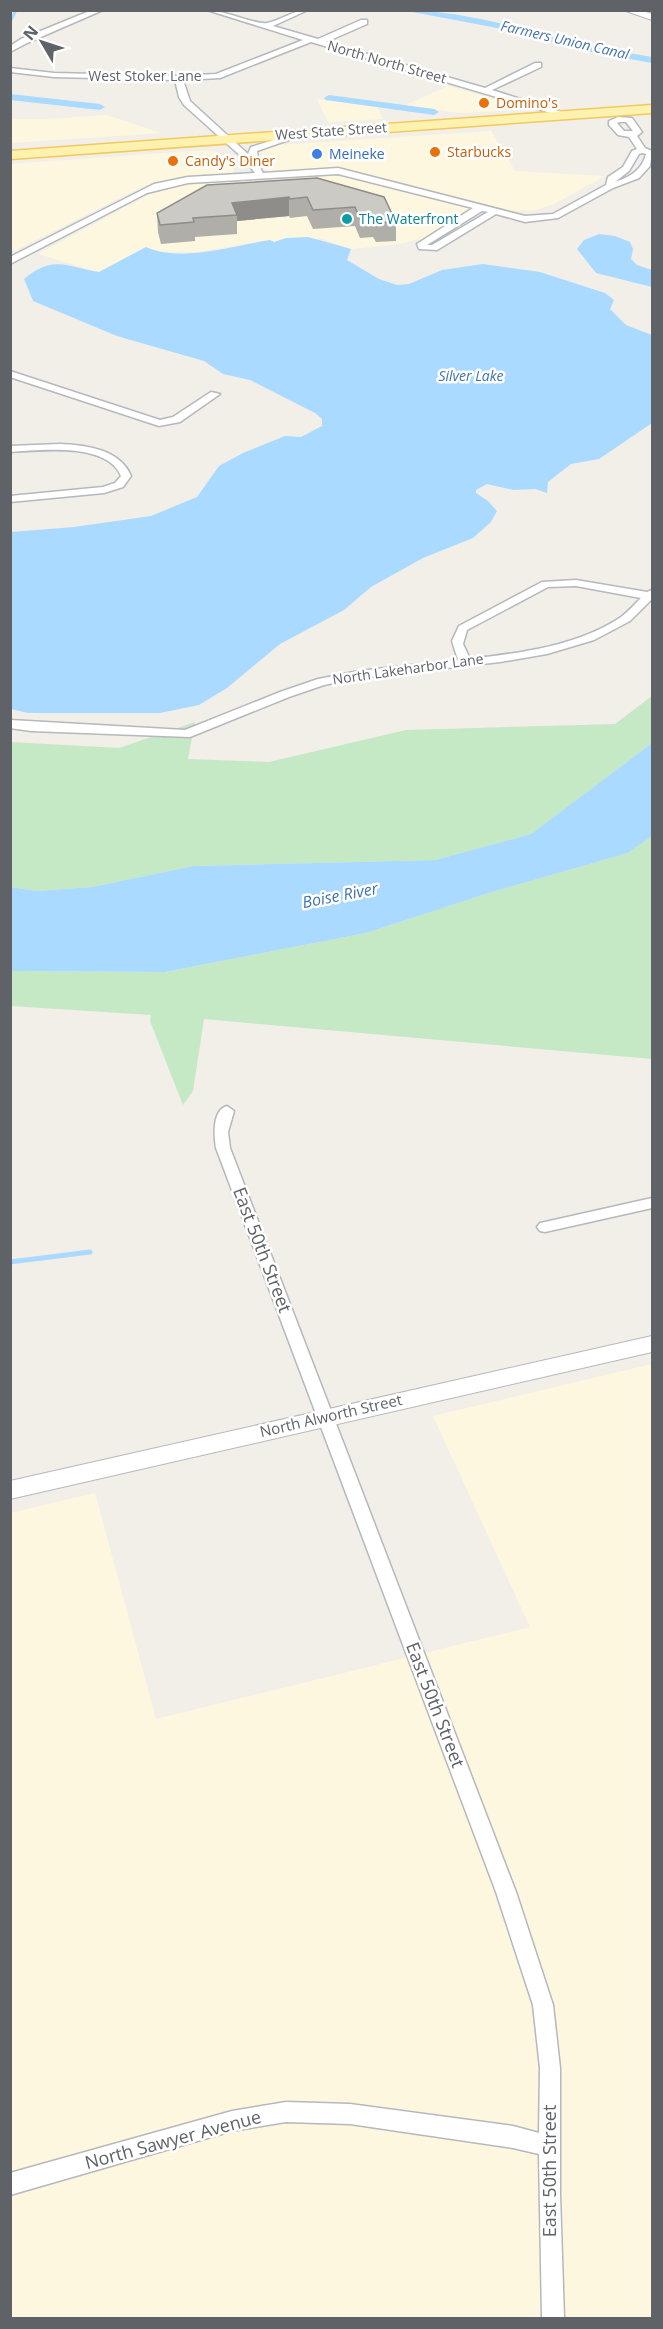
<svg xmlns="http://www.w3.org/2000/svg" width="663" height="2329" viewBox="0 0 663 2329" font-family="'Open Sans',sans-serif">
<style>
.commercial{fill:#fef7e0}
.green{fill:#c5e8c5}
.water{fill:#aadaff}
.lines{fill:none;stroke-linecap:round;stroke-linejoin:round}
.stream-far1{stroke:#aadaff;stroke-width:3}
.stream{stroke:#aadaff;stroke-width:5}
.canal{fill:#aadaff;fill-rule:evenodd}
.minor-casing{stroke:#b5b8bc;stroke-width:3}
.tertiary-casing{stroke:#b5b8bc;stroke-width:2}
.primary-casing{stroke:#f2c960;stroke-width:3}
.minor{fill:#fff;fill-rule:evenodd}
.tertiary{fill:#fff;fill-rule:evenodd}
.primary{fill:#fff2af;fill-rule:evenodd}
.wall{fill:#afaea9}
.shaded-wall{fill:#8f8d8a}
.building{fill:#cccac5;stroke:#8f8d8a;stroke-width:1.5}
.food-dot{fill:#e8710a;stroke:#fff;stroke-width:2}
.shop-dot{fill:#3f7fe0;stroke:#fff;stroke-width:2}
.culture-dot{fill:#0f9aa8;stroke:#fff;stroke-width:2}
.labels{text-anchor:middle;stroke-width:5;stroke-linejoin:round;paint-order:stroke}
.far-water-label{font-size:14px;font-style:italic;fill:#4174aa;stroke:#fff}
.far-street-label{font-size:14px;fill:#5f6368;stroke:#fff}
.far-food-label{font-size:14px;fill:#c56008;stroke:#fff;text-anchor:start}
.far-shop-label{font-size:14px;fill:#366cbe;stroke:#fff;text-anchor:start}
.far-culture-label{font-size:14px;fill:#0d838f;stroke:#fff;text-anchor:start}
.street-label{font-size:15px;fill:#5f6368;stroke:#fff}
.water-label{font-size:16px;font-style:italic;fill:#4174aa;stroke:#fff}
.near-street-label{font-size:18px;fill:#5f6368;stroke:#fff}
</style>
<rect width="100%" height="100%" fill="#f1efe8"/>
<g class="commercial">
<path d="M448 86 519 106V110L459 113 406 105Z"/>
<path d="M317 99 377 107 383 119 328 122Z"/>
<path d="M106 115 161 133 11 143V119H49Z"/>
<path d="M491 131 515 171 605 176 552 205 536 210 506 212 478 205 424 238 399 244 351 249 322 239 274 242 270 240 196 252H159L145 247 99 272 38 254 148 195 165 188 191 183 269 177 259 152 264 148 278 145Z"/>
<path d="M207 150 220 153 235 171 231 174 177 178 144 186 14 251 11 249V164Z"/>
<path d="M652 1364V2318H11L10 1513 95 1493 156 1719 530 1627 433 1416Z"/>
</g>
<g class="green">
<path d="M652 696V743L531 834 435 860 193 866 92 887 37 891 11 887 10 742 119 748 195 722 188 759 269 762 406 730 615 724Z"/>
<path d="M652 836V1059L204 1019 193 1091 183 1105 150 1021 151 1015 11 1006 10 971 165 972 366 933 492 892 628 853Z"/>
</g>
<g class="water">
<path d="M599 234 615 236 630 242 633 249 631 259 637 265 652 270V287L596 273 577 249 584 240Z"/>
<path d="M308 237 351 249 347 260 379 279 397 285 409 284 442 270 483 264 540 272 605 293 614 300 610 309 626 325 652 335V423L599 459 571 464 548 482 547 493 535 489 513 490 487 484 476 490V493L488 501 497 511 491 522 473 538 423 558 371 587 344 610 280 644 227 688 199 705 160 713H28L11 709V532L74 527 151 516 197 497 219 466 243 453 285 436 301 437 322 426V419L315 413 250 380 223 374 204 361 117 336 33 301 24 279C53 254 68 267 99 272L146 247C182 263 232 246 270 240L274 242 286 238Z"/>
<path d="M652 743V836L628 853 492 892 366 933 165 972 11 971V887L37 891 92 887 193 866 435 860 531 834Z"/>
</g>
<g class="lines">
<path class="stream-far1" d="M10 22 16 10"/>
<path class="stream" d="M10 1262 90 1252"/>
<g class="canal">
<path d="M402 10C465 10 527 31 589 46 610 51 631 53 652 57V63L591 52 497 28Z"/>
<path d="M10 94 100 104 105 107 100 110 10 100Z"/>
<path d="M329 95 434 109 439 112 434 115 326 100 324 98Z"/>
</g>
<g class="minor-casing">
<g id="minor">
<path d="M92 10H103L27 43 10 52V46L21 39Z"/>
<path d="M207 10C224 10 256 25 267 23 282 20 293 10 308 10L273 26 318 39 361 20H367V24L326 42 485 88 535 63H541V67L492 90 568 114 561 116 311 42 220 78 183 80 190 101 248 154 251 147 300 132V136L257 151 259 166 263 173 338 168 525 216 553 214 606 185 608 177 623 167 632 151 637 149 629 137 618 135 609 125V121L618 117 632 118 642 132 637 136 645 148 652 151 650 166 639 178 613 188 558 218 525 222 496 214 437 250 419 249 417 244 473 208 338 174 188 183 147 193 10 264V257L154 184 188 177 255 173 245 160 184 105 179 97 175 80 54 77 10 72V68L54 73 179 76 216 74 303 40ZM620 122H626L633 131H624L617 123ZM642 153 646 154C642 170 630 177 615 182L629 171 639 154ZM482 211 488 212 432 245H427Z"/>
<path d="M10 371 160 420 173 417 211 392 220 394 180 422 159 426 10 377Z"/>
<path d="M60 444C85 445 120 449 131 476L123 487 104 493 10 502V496L103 487 115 483 121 476C107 442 40 450 10 452V446Z"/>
<path d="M576 580 647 592 652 590V599L630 621 594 640 547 654 500 662 359 678 324 685 289 697 190 737 31 731 10 728V720L185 730 280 692 318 679 359 671 458 660 452 641 459 626 542 582ZM576 586 641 598C635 604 628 612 621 617 578 646 520 653 470 659L463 644 467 630 548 587Z"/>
<path d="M227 1106 234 1111 228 1132 230 1148 516 1892 553 2005 560 2068V2194L564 2318H542L539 2154 513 2148 350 2124 286 2122 232 2131 10 2195V2173L232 2111 286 2102 350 2104 513 2126 539 2133 540 2068 533 2005 496 1892 216 1148C214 1136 212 1110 227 1106Z"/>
<path d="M652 1198V1208L545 1232 540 1231 537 1227 540 1223 545 1222Z"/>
</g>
</g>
<g class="tertiary-casing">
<g id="tertiary">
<path d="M623 10H640L652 14V20Z"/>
<path d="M652 1336V1352L10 1499V1481Z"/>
</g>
</g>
<g class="primary-casing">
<path id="primary" d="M652 105V113L10 159V151Z"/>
</g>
<use href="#minor" class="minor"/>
<use href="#tertiary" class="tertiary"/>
<use href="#primary" class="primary"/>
</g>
<path class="wall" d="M317 178 396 222V241L376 242 373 237 360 238 355 226 313 229 307 216 290 218 289 216 237 221V234L195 237V241L161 244 158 232 157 213Z"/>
<path class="shaded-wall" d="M289 197V216L237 221V215L232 203Z"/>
<path class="building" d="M317 178 384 197 396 222 376 223 373 218 360 219 355 207 313 210 307 197 290 199 289 197 232 203 237 215 193 218 194 222 160 225 157 213 207 185Z"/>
<g class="food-dot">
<circle cx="484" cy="103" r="6"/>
<circle cx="435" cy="152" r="6"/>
<circle cx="173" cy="161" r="6"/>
</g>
<circle class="shop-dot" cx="317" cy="154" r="6"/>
<circle class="culture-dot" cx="347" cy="219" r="6"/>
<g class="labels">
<g class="far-water-label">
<text transform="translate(565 40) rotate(13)" y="5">Farmers Union Canal</text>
<text x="471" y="381">Silver Lake</text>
</g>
<g class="far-street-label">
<text transform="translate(387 62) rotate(16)" y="5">North North Street</text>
<text x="145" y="81">West Stoker Lane</text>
<text transform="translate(331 131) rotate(-4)" y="5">West State Street</text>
<text transform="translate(408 669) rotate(-8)" y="5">North Lakeharbor Lane</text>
</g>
<g class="far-food-label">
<text x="496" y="108">Domino's</text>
<text x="447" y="157">Starbucks</text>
<text x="185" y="166">Candy's Diner</text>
</g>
<g class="far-shop-label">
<text x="329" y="159">Meineke</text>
</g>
<g class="far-culture-label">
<text x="359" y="224">The Waterfront</text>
</g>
<g class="street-label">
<text transform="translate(331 1416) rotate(-13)" y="5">North Alworth Street</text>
</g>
<g class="water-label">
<text transform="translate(340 895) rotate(-11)" y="6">Boise River</text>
</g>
<g class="near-street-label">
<text transform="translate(262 1250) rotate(69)" y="6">East 50th Street</text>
<text transform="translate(435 1705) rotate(69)" y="6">East 50th Street</text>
<text transform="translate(173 2140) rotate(-15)" y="6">North Sawyer Avenue</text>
<text transform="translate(550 2171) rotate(-90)" y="6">East 50th Street</text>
</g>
</g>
<rect width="663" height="2329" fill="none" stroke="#5f6368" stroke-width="24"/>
<g transform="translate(42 42) rotate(309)" stroke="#ffffff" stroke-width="4.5" paint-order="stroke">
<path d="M0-4.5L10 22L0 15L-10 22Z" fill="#5f6368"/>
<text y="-9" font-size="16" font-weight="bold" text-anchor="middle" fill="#5f6368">N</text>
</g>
</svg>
